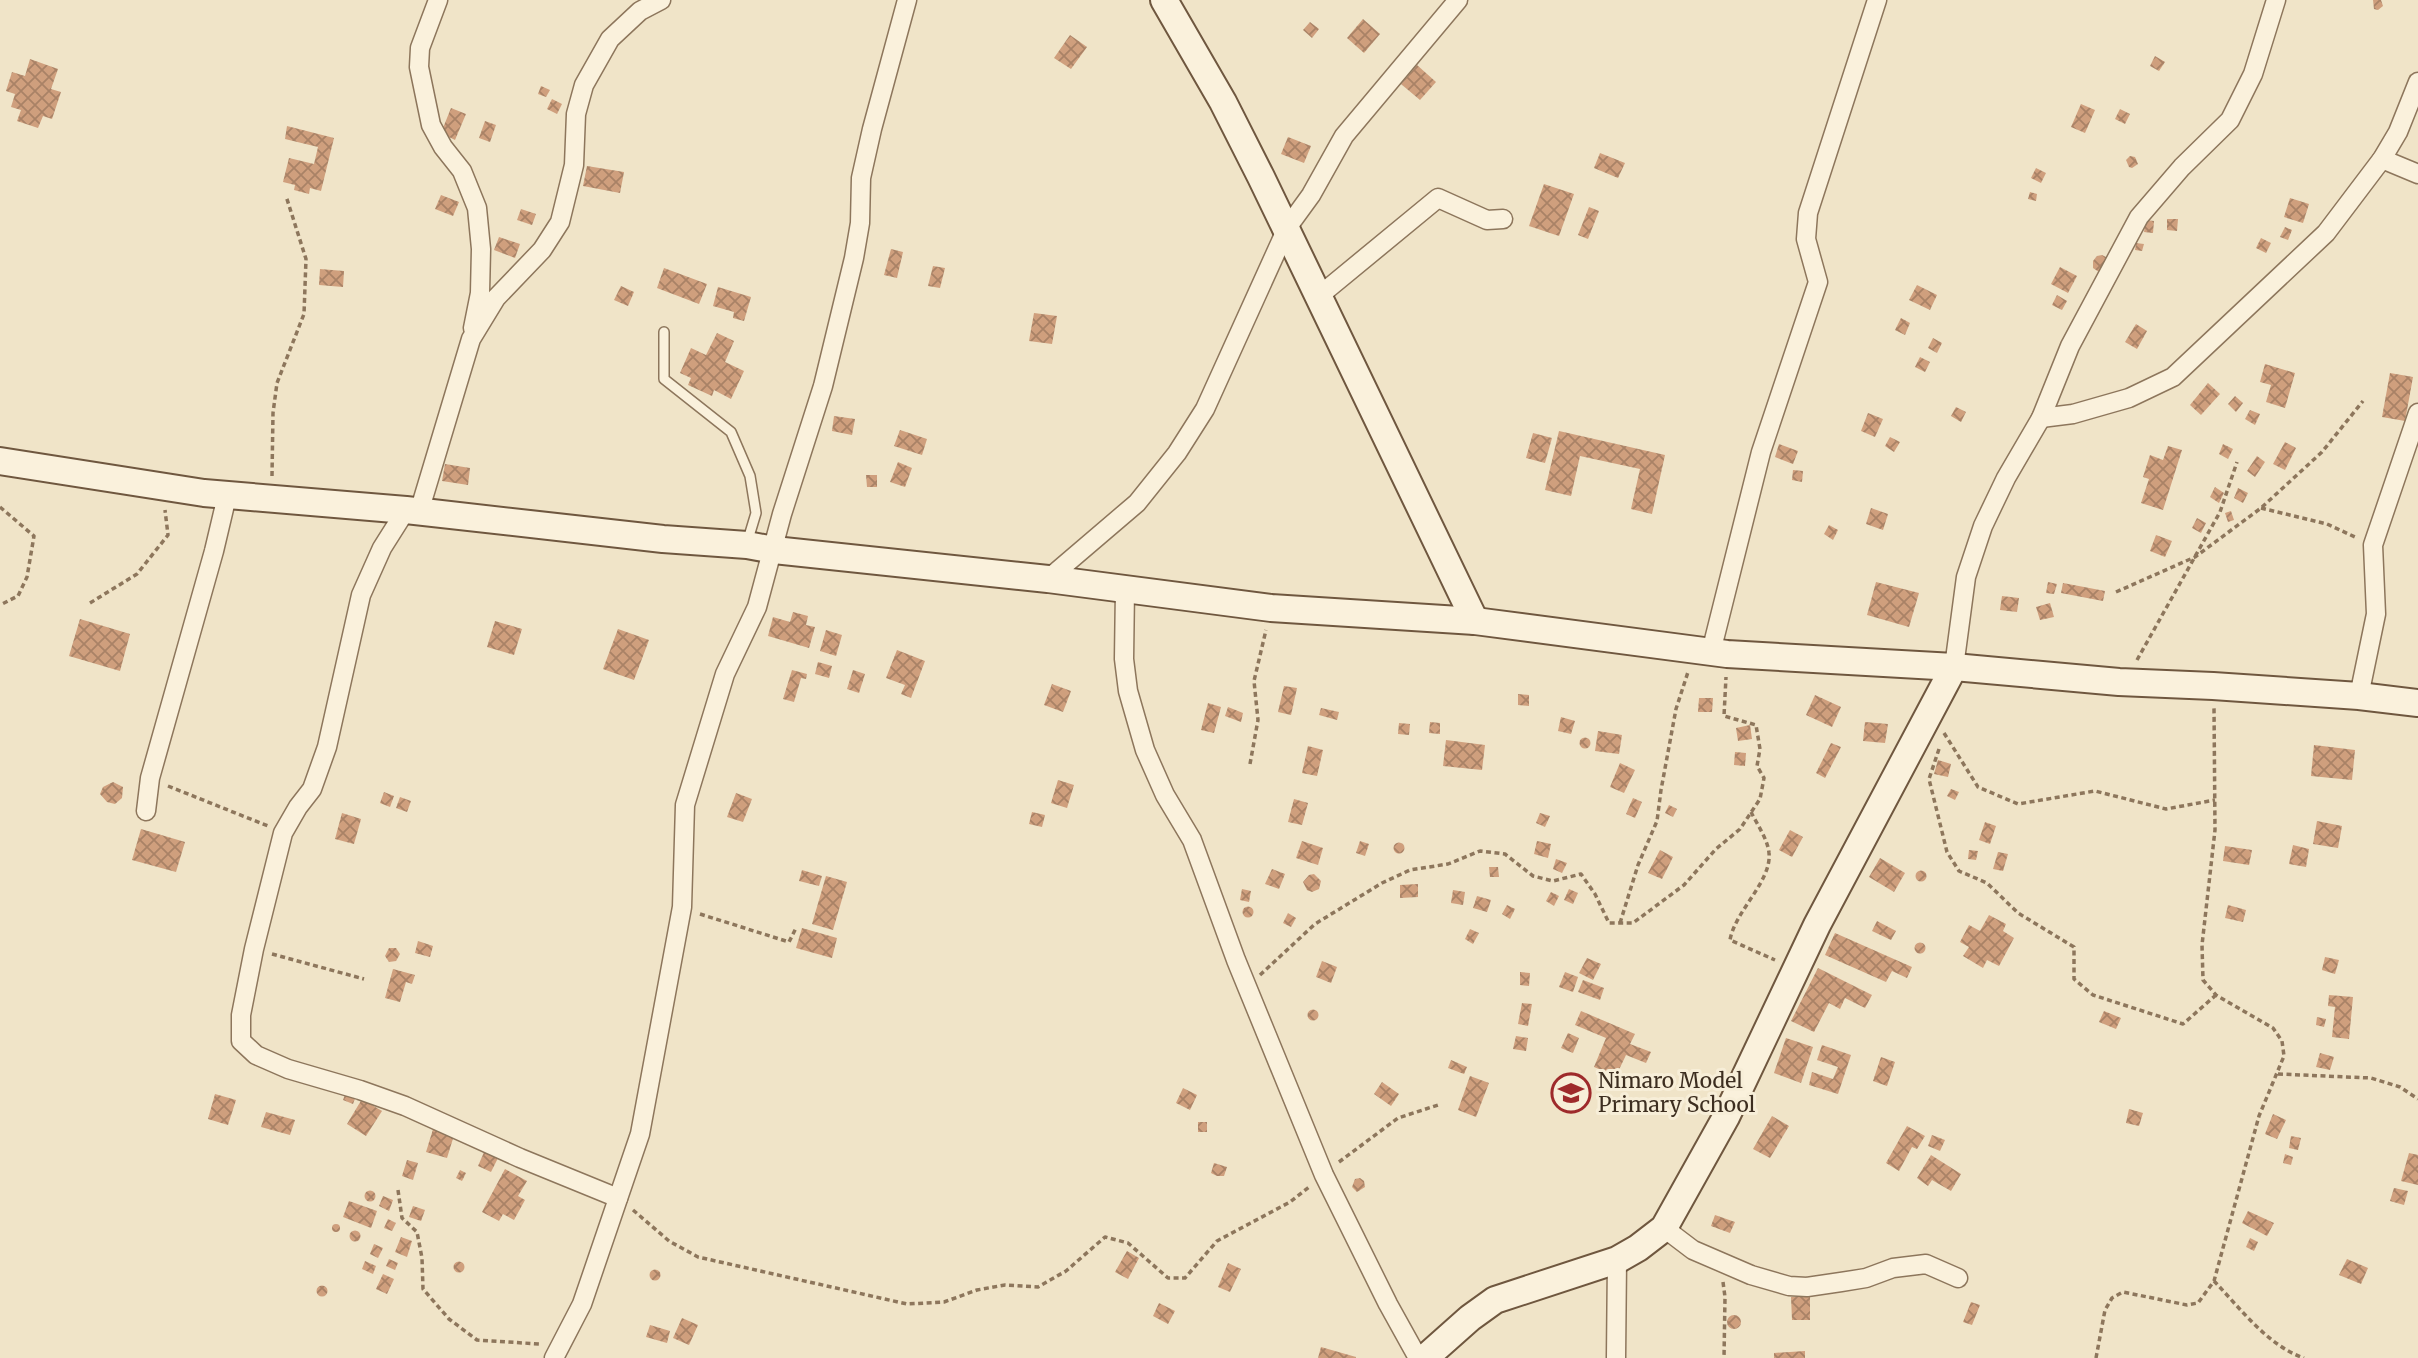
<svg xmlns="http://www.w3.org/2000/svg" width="2418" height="1358" viewBox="0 0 2418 1358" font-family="Merriweather,serif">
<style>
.building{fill:url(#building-cross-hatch)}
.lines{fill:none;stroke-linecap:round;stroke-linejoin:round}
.lane-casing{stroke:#8d765c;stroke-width:12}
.street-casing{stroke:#8d765c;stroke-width:21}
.secondary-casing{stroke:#6f573f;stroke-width:30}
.path{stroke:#8d765c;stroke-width:3.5;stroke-dasharray:5 3.5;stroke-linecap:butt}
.lane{stroke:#faf1dc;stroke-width:9}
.street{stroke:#faf1dc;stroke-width:18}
.secondary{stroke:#faf1dc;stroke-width:26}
.labels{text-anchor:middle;stroke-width:6;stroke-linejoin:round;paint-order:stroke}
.poi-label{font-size:21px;fill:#3d2e20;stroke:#f7eed8;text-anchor:start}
</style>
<defs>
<pattern id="building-cross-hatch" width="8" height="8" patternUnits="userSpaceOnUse" patternTransform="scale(1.75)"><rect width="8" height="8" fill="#cf9f7d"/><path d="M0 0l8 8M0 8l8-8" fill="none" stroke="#a98266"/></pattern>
</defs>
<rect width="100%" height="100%" fill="#f0e4c8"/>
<g class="building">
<path d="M2373 0H2381L2383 6 2378 10 2374 9Z"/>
<path d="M1363 19 1380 34 1364 53 1347 38Z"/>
<path d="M1310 22 1319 29 1312 38 1303 30Z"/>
<path d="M1070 35 1087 47 1071 69 1054 58Z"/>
<path d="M2155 56 2165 62 2159 71 2150 66Z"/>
<path d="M30 59 58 69 51 89 61 92 52 119 43 116 38 128 17 121 21 110 11 107 15 94 6 91 12 72 25 76Z"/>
<path d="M1417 65 1436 82 1420 100 1401 84Z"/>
<path d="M541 86 550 90 546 97 538 94Z"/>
<path d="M552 99 562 104 557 114 547 109Z"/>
<path d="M2081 104 2095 110 2085 133 2071 127Z"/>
<path d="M451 108 466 114 455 140 441 133Z"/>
<path d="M2120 109 2130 114 2125 124 2115 119Z"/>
<path d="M485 121 496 125 490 142 479 138Z"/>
<path d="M287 126 334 138 321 191 310 188 309 194 294 190 295 185 283 182 289 158 314 164 318 147 285 139Z"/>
<path d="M1288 137 1311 146 1304 163 1281 154Z"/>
<path d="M1600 153 1625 163 1618 178 1594 168Z"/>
<path d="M2130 156 2135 157 2138 164 2132 168 2129 167 2126 160Z"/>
<path d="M587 166 624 172 620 193 583 186Z"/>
<path d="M2036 168 2046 173 2041 183 2031 178Z"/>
<path d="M1544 184 1574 194 1559 236 1529 226Z"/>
<path d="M2030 192 2037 194 2036 201 2028 199Z"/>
<path d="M441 195 459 202 453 216 435 209Z"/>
<path d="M2290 198 2309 204 2303 223 2284 217Z"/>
<path d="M1589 207 1599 211 1588 239 1578 235Z"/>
<path d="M521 209 536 214 532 225 517 220Z"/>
<path d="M2167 219H2178L2177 231 2167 230Z"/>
<path d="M2146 220 2154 221 2153 233 2144 232Z"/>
<path d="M2285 227 2292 230 2288 240 2280 237Z"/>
<path d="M499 237 520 244 515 258 494 250Z"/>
<path d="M2261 238 2271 243 2266 253 2256 248Z"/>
<path d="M2136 243 2144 244 2142 251 2135 250Z"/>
<path d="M891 249 903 252 897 278 884 275Z"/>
<path d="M2102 255 2108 258 2106 271 2099 272 2093 268V261L2097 256Z"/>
<path d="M933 266 945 268 940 288 928 286Z"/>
<path d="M2060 267 2077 276 2068 293 2051 284Z"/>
<path d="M664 268 707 284 699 304 657 288Z"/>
<path d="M320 269 344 271 343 287 319 285Z"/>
<path d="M1917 285 1937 295 1930 310 1909 300Z"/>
<path d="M621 286 634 292 628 306 614 300Z"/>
<path d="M718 287 751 297 744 321 733 318 734 312 713 306Z"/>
<path d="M2057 295 2067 301 2062 310 2052 305Z"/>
<path d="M1034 313 1057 316 1052 344 1029 341Z"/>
<path d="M1901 318 1910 323 1905 335 1895 330Z"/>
<path d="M2136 324 2147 331 2137 349 2125 342Z"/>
<path d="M717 333 734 341 725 362 744 371 731 399 714 390 712 396 688 385 691 378 680 373 691 348 706 355Z"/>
<path d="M1933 338 1942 343 1937 353 1928 348Z"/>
<path d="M1920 357 1930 362 1925 372 1915 367Z"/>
<path d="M2265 364 2295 373 2285 408 2266 402 2271 385 2260 382Z"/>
<path d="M2390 373 2413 377 2405 421 2382 417Z"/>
<path d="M2208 383 2220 394 2201 415 2190 405Z"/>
<path d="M2235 396 2243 403 2236 412 2228 404Z"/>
<path d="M1956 407 1966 412 1961 422 1951 416Z"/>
<path d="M2250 410 2260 414 2255 425 2245 419Z"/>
<path d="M1868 413 1883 419 1875 437 1861 431Z"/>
<path d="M834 416 855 419 852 435 832 431Z"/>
<path d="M900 430 927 439 922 455 894 446Z"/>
<path d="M1559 431 1665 455 1652 514 1631 509 1640 469 1580 456 1571 496 1545 490Z"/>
<path d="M1533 433 1552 438 1545 463 1526 458Z"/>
<path d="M1890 437 1900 442 1894 452 1885 446Z"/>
<path d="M2285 442 2296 448 2285 470 2273 464Z"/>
<path d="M1779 444 1798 451 1793 464 1775 457Z"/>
<path d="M2223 444 2233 449 2228 459 2219 454Z"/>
<path d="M2168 446 2182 450 2163 510 2141 503 2149 479 2143 477 2150 455 2163 460Z"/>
<path d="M2257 456 2265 462 2255 477 2247 471Z"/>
<path d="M898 462 912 468 905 487 890 482Z"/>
<path d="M445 464 470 468 468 485 442 481Z"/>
<path d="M1793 470 1803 471 1802 482 1792 480Z"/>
<path d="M866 475H877V487H867Z"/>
<path d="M2215 487 2224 493 2219 503 2210 497Z"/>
<path d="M2238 488 2248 493 2243 503 2234 498Z"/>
<path d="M1871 508 1888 514 1883 530 1866 524Z"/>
<path d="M2231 511 2234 520 2228 522 2225 513Z"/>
<path d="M2197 518 2206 523 2201 533 2192 528Z"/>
<path d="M1829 525 1838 530 1833 540 1824 534Z"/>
<path d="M2156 535 2172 541 2165 557 2150 551Z"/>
<path d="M1876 582 1919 593 1909 627 1867 615Z"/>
<path d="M2048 582 2057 584 2054 594 2046 593Z"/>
<path d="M2063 583 2105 591 2103 601 2061 593Z"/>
<path d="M2002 596 2019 598 2017 612 2000 610Z"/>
<path d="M2050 603 2054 617 2040 620 2036 607Z"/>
<path d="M793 612 808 616 806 625 815 627 809 648 768 636 773 617 790 622Z"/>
<path d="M80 619 130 634 120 671 69 656Z"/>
<path d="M495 621 522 629 514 655 487 647Z"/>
<path d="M618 629 649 640 634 680 603 669Z"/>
<path d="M826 630 842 635 836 656 820 651Z"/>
<path d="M897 650 925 661 911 698 901 694 905 685 886 678Z"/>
<path d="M818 662 832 666 829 678 815 674Z"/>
<path d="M792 670 807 674 806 679 801 678 794 702 783 699Z"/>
<path d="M853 670 865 674 859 693 847 689Z"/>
<path d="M1052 684 1071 691 1063 712 1044 705Z"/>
<path d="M1284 686 1297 688 1291 715 1278 712Z"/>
<path d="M1518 694 1529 695V706L1518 705Z"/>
<path d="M1815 695 1841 707 1832 727 1806 715Z"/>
<path d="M1699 698H1713L1712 712H1698Z"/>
<path d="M1208 703 1221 707 1214 733 1201 730Z"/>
<path d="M1228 707 1243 713 1241 722 1225 716Z"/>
<path d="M1321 708 1339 712 1337 720 1319 715Z"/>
<path d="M1561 717 1575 721 1571 734 1558 731Z"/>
<path d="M1430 722 1440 723V734L1429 733Z"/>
<path d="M1865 722 1888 724 1885 743 1863 741Z"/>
<path d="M1399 723 1410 724 1409 735 1398 734Z"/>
<path d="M1750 725 1752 739 1738 741 1736 728Z"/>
<path d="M1598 731 1622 735 1619 754 1595 751Z"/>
<circle cx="1585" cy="743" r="5.5"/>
<path d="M1446 740 1485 745 1482 770 1443 766Z"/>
<path d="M1831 743 1841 747 1825 778 1816 773Z"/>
<path d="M2314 745 2355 750 2352 780 2311 776Z"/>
<path d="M1308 746 1323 750 1317 776 1302 773Z"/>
<path d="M1735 752 1746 753 1745 766 1734 765Z"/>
<path d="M1938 760 1951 764 1948 777 1934 774Z"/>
<path d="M1620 763 1635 770 1624 793 1610 787Z"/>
<path d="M1058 780 1074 785 1067 808 1051 803Z"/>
<path d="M113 782 123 787 122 798 115 804 107 802 100 794 103 787Z"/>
<path d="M1951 789 1959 792 1955 800 1947 796Z"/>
<path d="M384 792 394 796 390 807 380 803Z"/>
<path d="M736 793 752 799 743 822 727 817Z"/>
<path d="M400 797 411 801 407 812 396 808Z"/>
<path d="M1633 798 1642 802 1635 818 1626 814Z"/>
<path d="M1294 799 1308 803 1302 825 1288 822Z"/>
<path d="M1669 805 1677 809 1673 817 1665 813Z"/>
<path d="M1032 812 1045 815 1042 827 1029 824Z"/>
<path d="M342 813 361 819 354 844 335 839Z"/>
<path d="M1540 813 1550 816 1545 827 1536 823Z"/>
<path d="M2317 821 2342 826 2338 848 2313 844Z"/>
<path d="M1985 822 1996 826 1990 844 1979 840Z"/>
<path d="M141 829 185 842 176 872 132 860Z"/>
<path d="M1790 830 1803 837 1792 857 1779 850Z"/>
<path d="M1302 841 1323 848 1318 865 1296 858Z"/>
<path d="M1360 841 1369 844 1365 856 1356 853Z"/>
<path d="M1537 841 1551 844 1548 858 1534 854Z"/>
<circle cx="1399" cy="848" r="5.5"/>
<path d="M2293 845 2309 849 2306 867 2289 864Z"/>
<path d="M2225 846 2252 850 2249 865 2223 861Z"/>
<path d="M1660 850 1673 857 1662 879 1648 873Z"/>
<path d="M1969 850 1978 851 1976 860 1968 859Z"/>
<path d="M1998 852 2008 854 2003 871 1993 869Z"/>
<path d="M1880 858 1905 873 1894 892 1869 877Z"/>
<path d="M1556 859 1567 863 1562 873 1553 869Z"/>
<path d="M1489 867H1498L1499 877H1490Z"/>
<path d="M1272 869 1285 874 1279 889 1265 884Z"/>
<path d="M802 870 822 876 819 886 799 881Z"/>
<circle cx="1921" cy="876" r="5.5"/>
<path d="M1314 874 1321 881 1319 889 1312 892 1307 890 1303 882 1309 875Z"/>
<path d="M826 876 847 882 833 930 812 924Z"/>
<path d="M1418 884V897L1400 898V885Z"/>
<path d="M1242 889 1251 891 1249 902 1240 900Z"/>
<path d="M1569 889 1578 893 1573 904 1564 900Z"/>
<path d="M1453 890 1465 892 1463 905 1451 903Z"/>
<path d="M1551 892 1559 896 1554 906 1546 901Z"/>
<path d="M1477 896 1491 900 1487 912 1473 908Z"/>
<path d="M1507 905 1515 909 1510 919 1502 914Z"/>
<path d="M2228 905 2246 910 2243 922 2225 918Z"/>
<circle cx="1248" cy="912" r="5.5"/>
<path d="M1288 913 1296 918 1291 927 1283 923Z"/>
<path d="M1989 915 2006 924 2003 931 2014 938 1999 966 1987 960 1983 968 1963 956 1969 947 1960 942 1969 925 1980 931Z"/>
<path d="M1877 921 1896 931 1891 940 1872 931Z"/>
<path d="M802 928 837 938 832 958 796 948Z"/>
<path d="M1470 929 1479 933 1473 944 1465 939Z"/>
<path d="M1835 933 1912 967 1907 978 1892 971 1886 982 1825 955Z"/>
<path d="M418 941 433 946 430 957 415 953Z"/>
<circle cx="1920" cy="948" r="5.5"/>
<path d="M389 948H396L400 954 396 961 389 962 385 956Z"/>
<path d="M2325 957 2339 960 2335 974 2322 970Z"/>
<path d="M1587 958 1601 964 1593 980 1579 973Z"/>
<path d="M1322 961 1337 967 1331 983 1316 977Z"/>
<path d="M1818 968 1872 995 1865 1008 1845 998 1840 1009 1829 1003 1814 1032 1791 1021Z"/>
<path d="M393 969 415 975 412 984 406 982 400 1002 385 998Z"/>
<path d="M1520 972 1530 973 1529 986 1520 985Z"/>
<path d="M1565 972 1578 977 1573 992 1559 987Z"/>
<path d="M1583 980 1604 988 1600 1000 1578 992Z"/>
<path d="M2329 995 2353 997 2349 1039 2332 1037 2335 1007 2328 1006Z"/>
<path d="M1522 1003 1532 1004 1528 1026 1518 1024Z"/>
<circle cx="1313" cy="1015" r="5.5"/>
<path d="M1581 1011 1635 1034 1630 1044 1651 1052 1646 1063 1626 1055 1616 1076 1594 1067 1606 1038 1575 1025Z"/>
<path d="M2104 1011 2121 1018 2116 1029 2099 1022Z"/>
<path d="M2317 1017 2326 1019 2324 1027 2316 1025Z"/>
<path d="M1568 1033 1579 1038 1573 1053 1561 1048Z"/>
<path d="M1516 1036 1528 1038 1526 1051 1513 1049Z"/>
<path d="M1786 1038 1813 1047 1801 1083 1774 1073Z"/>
<path d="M1822 1045 1851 1055 1838 1094 1809 1085 1812 1072 1833 1079 1838 1067 1817 1060Z"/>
<path d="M2320 1053 2334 1057 2330 1070 2316 1067Z"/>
<path d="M1881 1057 1895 1062 1887 1086 1873 1081Z"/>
<path d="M1451 1060 1467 1067 1464 1074 1448 1068Z"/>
<path d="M1470 1076 1489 1083 1476 1117 1458 1110Z"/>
<path d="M1382 1082 1399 1094 1391 1106 1374 1094Z"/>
<path d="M1183 1088 1197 1095 1190 1110 1176 1103Z"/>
<path d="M347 1089 357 1093 353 1104 343 1100Z"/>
<path d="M215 1094 236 1100 228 1125 208 1119Z"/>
<path d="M362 1099 382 1111 366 1136 347 1124Z"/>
<path d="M2129 1109 2143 1113 2139 1126 2126 1123Z"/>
<path d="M266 1112 295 1120 290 1135 261 1127Z"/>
<path d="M2273 1114 2286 1120 2277 1139 2265 1134Z"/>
<path d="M1772 1116 1789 1126 1770 1158 1753 1149Z"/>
<rect x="1198" y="1122" width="9" height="10"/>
<path d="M434 1126 455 1132 447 1158 426 1152Z"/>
<path d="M1907 1126 1925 1136 1917 1149 1912 1147 1899 1171 1886 1163Z"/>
<path d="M1932 1135 1945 1140 1940 1151 1928 1146Z"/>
<path d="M2291 1136 2301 1138 2298 1150 2289 1148Z"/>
<path d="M485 1150 499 1156 491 1172 478 1166Z"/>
<path d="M2409 1153 2418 1155V1185L2401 1181Z"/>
<path d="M2285 1154 2293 1157 2291 1165 2283 1163Z"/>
<path d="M1931 1155 1961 1174 1951 1191 1932 1180 1928 1186 1917 1178Z"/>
<path d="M407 1160 418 1163 413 1180 402 1176Z"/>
<path d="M1214 1163 1227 1167 1224 1176H1217L1211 1173Z"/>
<path d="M505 1169 527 1181 518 1196 525 1200 514 1220 503 1214 499 1221 482 1212Z"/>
<path d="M460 1170 466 1173 462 1181 456 1178Z"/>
<path d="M1360 1178 1364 1181 1365 1187 1357 1192 1352 1187 1355 1179Z"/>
<path d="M2394 1188 2408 1191 2404 1205 2390 1201Z"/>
<circle cx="370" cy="1196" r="5.5"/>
<path d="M383 1196 393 1200 389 1211 379 1206Z"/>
<path d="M349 1201 377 1211 371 1228 343 1217Z"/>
<path d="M413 1206 425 1210 421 1221 409 1217Z"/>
<path d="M2248 1211 2274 1223 2267 1236 2242 1223Z"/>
<path d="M1715 1215 1735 1222 1730 1233 1711 1226Z"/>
<path d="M388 1219 396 1223 392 1231 384 1228Z"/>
<circle cx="336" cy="1228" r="4"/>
<circle cx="355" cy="1236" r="5.5"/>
<path d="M401 1237 412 1241 407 1257 395 1252Z"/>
<path d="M2250 1238 2258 1242 2254 1251 2246 1247Z"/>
<path d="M374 1244 383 1248 378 1258 370 1254Z"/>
<path d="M1127 1251 1139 1258 1128 1279 1115 1272Z"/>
<path d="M389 1259 398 1263 395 1270 386 1266Z"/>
<path d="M2347 1259 2368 1268 2361 1284 2339 1275Z"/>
<path d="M365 1261 376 1266 373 1274 362 1269Z"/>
<circle cx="459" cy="1267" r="5.5"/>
<path d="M1228 1263 1241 1269 1230 1292 1218 1287Z"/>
<circle cx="655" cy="1275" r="5.5"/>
<path d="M383 1274 394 1279 387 1294 376 1289Z"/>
<circle cx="322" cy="1291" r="5.5"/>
<path d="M1791 1297H1810V1320H1792Z"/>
<path d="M1971 1302 1980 1305 1972 1325 1963 1322Z"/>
<path d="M1159 1303 1175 1311 1168 1324 1153 1316Z"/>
<circle cx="1734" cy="1322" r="7"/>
<path d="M682 1318 698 1325 689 1345 673 1338Z"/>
<path d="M650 1325 670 1331 667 1343 646 1337Z"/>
<path d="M1321 1347 1356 1357V1358H1318Z"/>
<path d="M1805 1351V1358H1774V1353Z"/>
</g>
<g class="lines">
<g class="lane-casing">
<path id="lane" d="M664 332V379L731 432 750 476 756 513 747 543"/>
</g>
<g class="street-casing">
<g id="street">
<path d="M438 0 420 48 419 67 431 125 443 147 462 171 477 208 481 249 480 293 473 328"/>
<path d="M2382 159 2418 174"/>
<path d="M1319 296 1438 198 1487 220 1503 219"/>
<path d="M2041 418 2073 414 2129 398 2173 377 2326 233 2382 159 2398 132 2418 82"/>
<path d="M406 510 382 548 361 595 327 747 312 789 298 807 283 833 254 949 241 1015V1041L256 1055 288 1069 360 1090 405 1106 520 1158 618 1198"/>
<path d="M419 512 471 339 496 298 542 250 560 222 574 165 576 114 584 85 610 39 640 11 661 0"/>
<path d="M1048 579 1137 503 1177 453 1205 409 1287 228 1311 195 1344 136 1458 0"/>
<path d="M1125 589 1124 659 1128 691 1145 750 1165 795 1192 840 1236 960 1324 1175 1388 1304 1418 1358"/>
<path d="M1711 652 1761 452 1818 282 1806 239 1808 213 1877 0"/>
<path d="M1954 667 1966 577 1983 526 2006 478 2041 418 2070 346 2139 217 2182 167 2230 120 2253 74 2276 0"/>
<path d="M2359 696 2376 614 2373 545 2418 413"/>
<path d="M146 811 150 778 214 551 227 496"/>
<path d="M1664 1228 1693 1250 1751 1275 1789 1286 1807 1287 1841 1282 1866 1278 1893 1268 1926 1264 1958 1278"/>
<path d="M554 1358 582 1304 640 1134 682 907 685 805 725 674 757 607 782 514 823 386 854 258 860 223 861 178 872 129 907 0"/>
<path d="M1616 1358 1617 1260"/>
</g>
</g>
<g class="secondary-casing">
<g id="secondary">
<path d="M1164 0 1223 102 1261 177 1475 621"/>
<path d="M0 461 204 493 406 510 663 539 747 545 774 550 1048 579 1271 608 1475 621 1727 654 1954 667 2119 682 2213 686 2359 696 2418 703"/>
<path d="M1425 1358 1470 1318 1495 1300 1617 1260 1638 1248 1664 1228 1726 1117 1817 925 1954 667"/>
</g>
</g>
<g class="path">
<path d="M272 476 273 413 277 383 304 314 306 259 286 196"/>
<path d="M0 507 34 536 27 577 18 596 0 605"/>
<path d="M2261 508 2327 524 2355 537"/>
<path d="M2116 592 2195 557 2261 508 2322 452 2363 401"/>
<path d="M90 603 137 574 168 535 165 510"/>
<path d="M2137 660 2220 512 2237 462"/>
<path d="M1944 733 1978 787 2018 804 2095 791 2166 809 2215 800"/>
<path d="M1939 749 1929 779 1947 852 1959 871 1987 883 2018 913 2074 947V979L2093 995 2183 1024 2216 995"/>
<path d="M1250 764 1258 720 1254 681 1266 630"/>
<path d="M168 786 268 826"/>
<path d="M1751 812C1757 824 1768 840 1769 853 1772 881 1735 911 1730 940L1775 960"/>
<path d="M700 914 789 942 796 928"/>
<path d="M1620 923 1638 865 1657 821 1661 790 1676 709 1688 672"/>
<path d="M272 954 364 979"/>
<path d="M1260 975 1315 924 1382 883 1410 870 1448 864 1480 851 1505 854 1533 876 1553 881 1581 874 1595 894 1609 923H1633L1684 885 1716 849 1740 829 1760 799 1764 778 1757 766 1760 749 1756 725 1724 716 1726 677"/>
<path d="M2278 1074 2371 1078 2400 1087 2418 1099"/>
<path d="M1339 1162 1398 1118 1438 1105"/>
<path d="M398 1190 402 1218 417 1232 422 1258 423 1289 449 1319 477 1340 539 1344"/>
<path d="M633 1210 669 1241 698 1257 907 1304 944 1302 977 1290 1005 1285 1038 1287 1066 1271 1105 1237 1128 1243 1168 1278H1185L1217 1241 1290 1202 1309 1187"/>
<path d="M2214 1281C2240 1308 2268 1346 2304 1358"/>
<path d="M1723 1282 1725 1297 1724 1358"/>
<path d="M2096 1358 2105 1310 2112 1298 2123 1292 2187 1305 2198 1303 2214 1281 2259 1116 2284 1056 2282 1041 2273 1028 2216 995 2203 980 2202 945 2215 830 2214 707"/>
</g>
<use href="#lane" class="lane"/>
<use href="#street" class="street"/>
<use href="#secondary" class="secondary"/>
</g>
<defs>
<g id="school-ring" transform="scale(2.0125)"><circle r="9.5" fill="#f7eed8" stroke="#9e2a2b" stroke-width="1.5"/><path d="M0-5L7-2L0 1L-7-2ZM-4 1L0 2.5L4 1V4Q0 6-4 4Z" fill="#9e2a2b"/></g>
</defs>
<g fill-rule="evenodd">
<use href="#school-ring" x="1571" y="1093"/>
</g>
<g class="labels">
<g class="poi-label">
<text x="1598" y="1088">Nimaro Model<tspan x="1598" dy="24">Primary School</tspan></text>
</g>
</g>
</svg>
